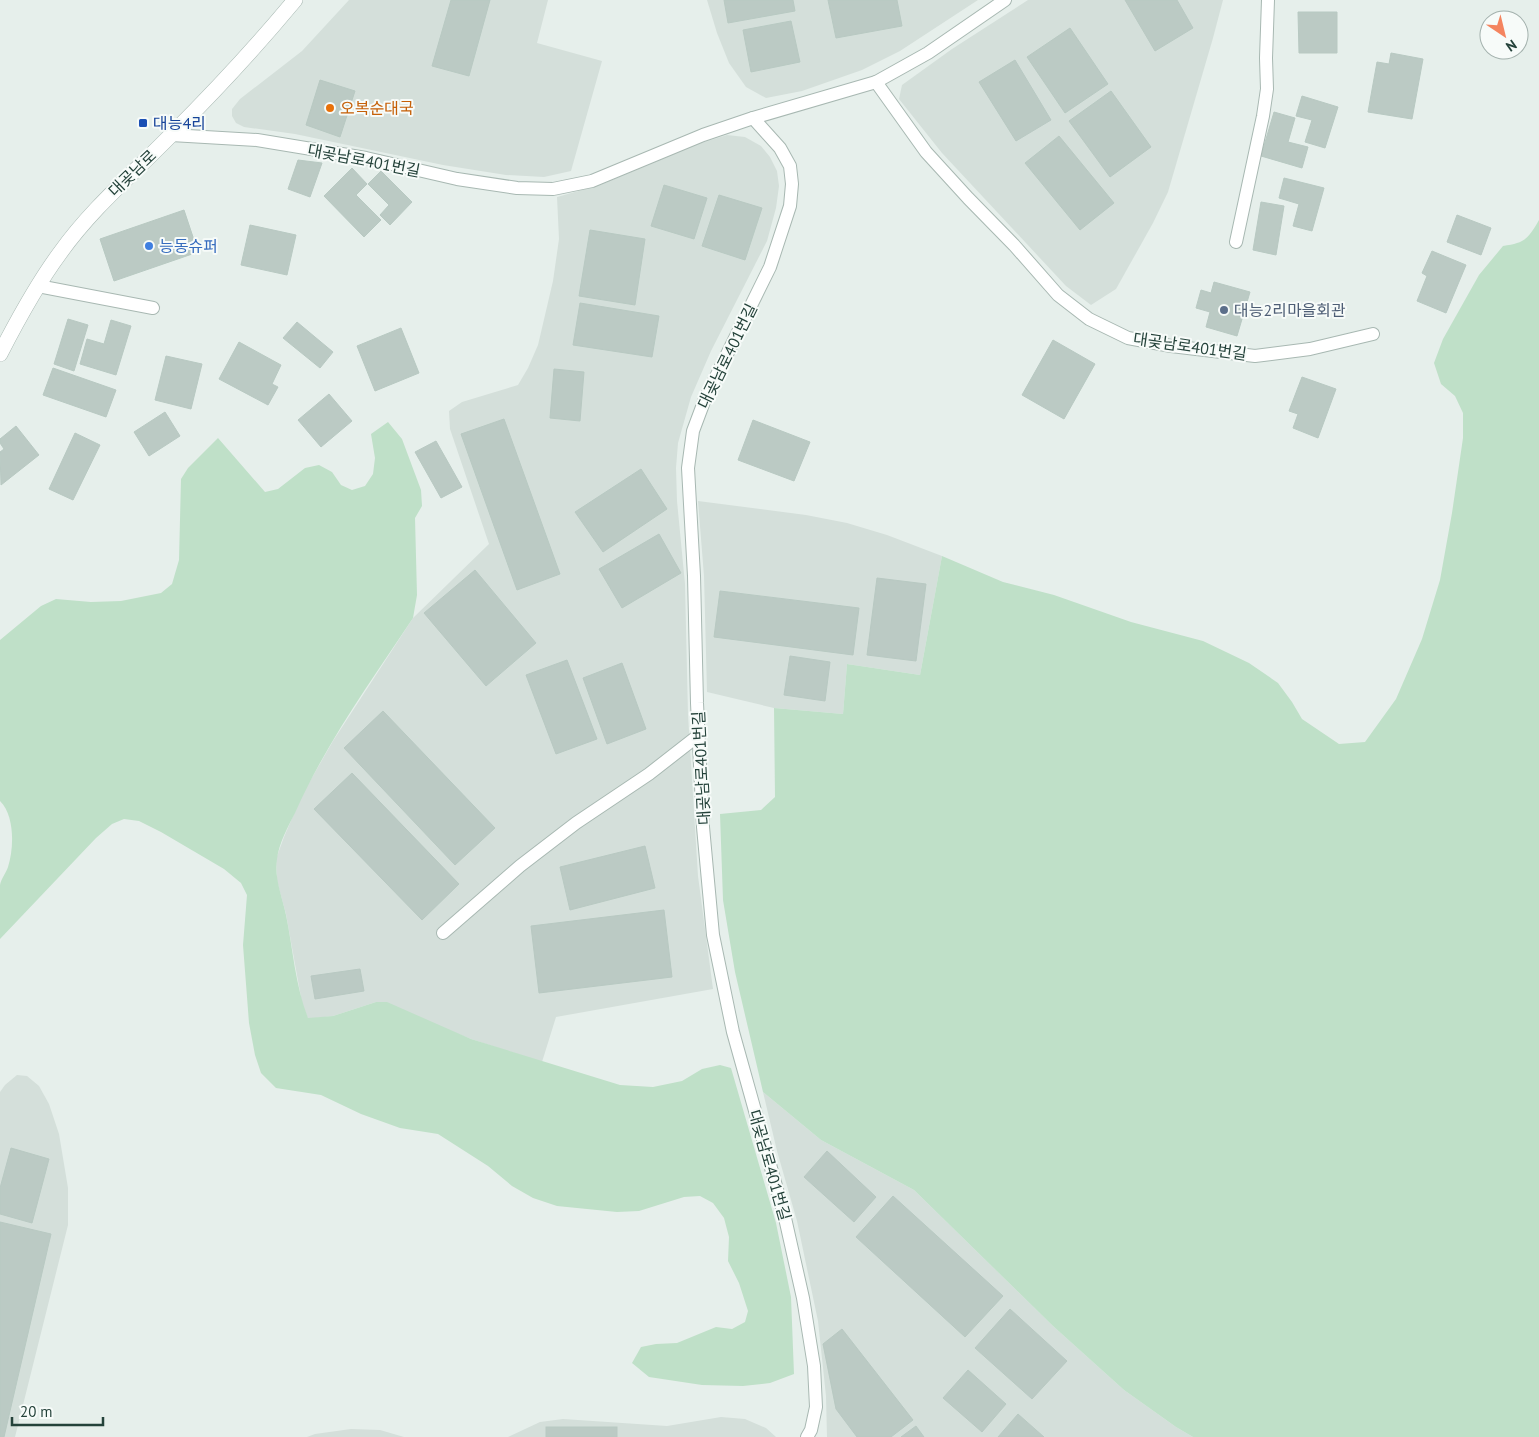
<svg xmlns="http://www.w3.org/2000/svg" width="1539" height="1437" viewBox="0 0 1539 1437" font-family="'PT Sans','Noto Sans KR',sans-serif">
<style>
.built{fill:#d4dfda}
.green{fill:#bfe0c8}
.building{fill:#bbcac4;stroke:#b8c9c2}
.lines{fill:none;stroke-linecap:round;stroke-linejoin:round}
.service-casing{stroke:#a8b8b2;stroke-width:14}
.tertiary-casing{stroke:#a8b8b2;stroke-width:16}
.service{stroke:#fff;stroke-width:12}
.tertiary{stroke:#fff;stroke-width:15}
.food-dot{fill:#e8710a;stroke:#f7fbf9;stroke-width:2}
.transit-dot{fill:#1a4fb4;stroke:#f7fbf9;stroke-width:2}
.shop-dot{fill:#3f7fe0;stroke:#f7fbf9;stroke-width:2}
.service-dot{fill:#5c6f8a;stroke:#f7fbf9;stroke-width:2}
.labels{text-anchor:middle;stroke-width:4;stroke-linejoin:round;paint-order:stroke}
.food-label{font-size:16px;fill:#c56008;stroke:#f7fbf9;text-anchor:start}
.transit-label{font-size:16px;fill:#164399;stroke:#f7fbf9;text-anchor:start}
.street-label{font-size:16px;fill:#24423a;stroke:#f7fbf9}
.shop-label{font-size:16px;fill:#366cbe;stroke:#f7fbf9;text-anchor:start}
.service-label{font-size:16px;fill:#4e5e75;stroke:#f7fbf9;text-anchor:start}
</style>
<rect width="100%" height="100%" fill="#e6efeb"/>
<g class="built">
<path d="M349 0H548L537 43 602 61 571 171 544 177 506 175 443 165 295 134 244 127 236 123 232 116V109L240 99 302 51Z"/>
<path d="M707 0H978L900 51 862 70 802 91 766 98 746 87 729 63 717 33Z"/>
<path d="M1028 0H1223L1213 38 1168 192 1153 223 1116 289 1091 305 1066 286 942 153 899 99 902 85 952 49Z"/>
<path d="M727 135 745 137 761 146 770 157 777 171 779 186 776 208 767 241 711 351 691 397 678 443 676 468 677 501 685 584 688 715 698 876 713 989 556 1017 542 1062 471 1039 376 1002 333 1016 308 1019 302 1003 286 914 277 881 276 859 284 837 302 795 333 741 413 618 489 544 450 429 449 411 462 402 518 385 528 368 538 345 553 281 559 239 557 197 600 185 698 144Z"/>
<path d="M698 501 806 515 847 523 887 535 942 556 920 675 847 664 843 714 774 708 707 692 704 576Z"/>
<path d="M17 1075 27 1076 39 1086 49 1104 59 1134 68 1188V1225L15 1437H0V1092L5 1085Z"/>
<path d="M763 1092 821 1140 914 1190 1053 1326 1124 1390 1176 1427 1193 1437H827L826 1396 818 1321 797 1221 777 1151Z"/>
<path d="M721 1417 745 1419 766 1428 776 1437H508L540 1422 563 1419 667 1426Z"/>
<path d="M351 1429 380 1430 404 1437H307L315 1434Z"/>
</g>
<g class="green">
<path d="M1539 220V1437H1193L1176 1427 1124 1390 1053 1326 914 1190 821 1140 763 1092 735 972 723 900 720 814 761 810 775 797 774 708 843 714 847 664 920 675 942 556 1003 582 1054 595 1131 622 1203 641 1249 663 1278 683 1292 702 1302 719 1339 744 1365 742 1396 699 1422 639 1440 580 1452 513 1463 438V413L1455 396 1441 384 1434 363 1443 339 1479 275 1503 246C1525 243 1528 239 1539 220Z"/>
<path d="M388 422 402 439 421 490 422 506 415 518 417 595 413 618C371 681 326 743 295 813 288 827 279 843 277 859 274 878 282 896 286 915 293 949 295 985 308 1018L333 1016 376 1002H387L471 1039 620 1085 653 1087 682 1081 702 1069 720 1065 731 1068 776 1223 791 1297 794 1374 770 1383 743 1386 702 1385 649 1377 632 1363 641 1347 656 1344 677 1343 716 1327 732 1329 745 1322 748 1311 739 1283 728 1261 729 1237 724 1218 713 1203 700 1196 684 1197 639 1211 617 1212 557 1206 533 1198 512 1186 488 1166 438 1134 400 1128 361 1114 321 1095 276 1088 261 1073 255 1055 249 1023 243 945 247 895 241 883 224 869 161 832 139 821 124 819 112 824 96 838 0 939C0 922 0 902 0 885 1 879 6 873 8 867 14 848 15 816 0 801V640L41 606 56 599 91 602 121 601 161 593 172 584 179 560 181 479 188 468 218 438 265 492 278 489 305 468 319 465 332 472 341 485 352 490 365 486 373 474 375 458 371 434Z"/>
</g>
<g class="building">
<path d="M451 0H490L469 76 432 66Z"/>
<path d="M724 0H793L795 11 728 23Z"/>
<path d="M828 0H897L902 26 836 38Z"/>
<path d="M1125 0H1177L1193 28 1155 51Z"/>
<path d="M1298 12H1337V53H1299Z"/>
<path d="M791 21 800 62 751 72 743 30Z"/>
<path d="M1070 28 1108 84 1065 113 1027 57Z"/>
<path d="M1391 53 1423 59 1412 119 1368 112 1377 62 1389 64Z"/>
<path d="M1015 60 1051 120 1016 141 979 82Z"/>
<path d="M320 80 355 91 340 137 306 125Z"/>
<path d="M1111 91 1151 147 1110 177 1069 121Z"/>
<path d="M1302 96 1338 107 1325 148 1305 142 1312 120 1296 116Z"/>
<path d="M1274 112 1295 118 1288 142 1308 147 1302 168 1261 156Z"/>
<path d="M1059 136 1114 203 1080 230 1025 163Z"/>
<path d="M298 160 322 163 310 197 288 189Z"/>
<path d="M352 168 367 184 356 195 381 220 364 237 324 196Z"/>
<path d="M381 171 412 202 390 225 380 215 389 205 368 184Z"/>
<path d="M1284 178 1324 188 1312 231 1293 226 1299 204 1279 198Z"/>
<path d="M664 185 707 198 694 239 651 226Z"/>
<path d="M719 195 762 208 745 260 702 246Z"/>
<path d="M1261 202 1284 206 1276 255 1253 250Z"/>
<path d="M184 210 198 252 114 281 100 239Z"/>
<path d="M1457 215 1491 228 1481 255 1447 242Z"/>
<path d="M250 225 296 235 287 275 241 265Z"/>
<path d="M590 230 645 239 635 305 579 296Z"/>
<path d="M1432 251 1466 265 1446 313 1417 301 1427 276 1422 273Z"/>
<path d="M1214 282 1250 292 1237 336 1206 327 1210 312 1196 308 1201 290 1211 293Z"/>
<path d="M580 303 659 316 652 357 573 345Z"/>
<path d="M68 319 88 325 74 371 54 364Z"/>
<path d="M111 320 131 326 116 375 80 364 87 339 104 344Z"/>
<path d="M297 322 333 352 320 368 283 338Z"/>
<path d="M401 328 419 373 375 391 357 346Z"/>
<path d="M1053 340 1095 364 1064 419 1022 395Z"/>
<path d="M239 342 281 365 272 384 278 387 268 405 219 379Z"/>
<path d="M166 356 202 364 191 409 155 400Z"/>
<path d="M53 368 116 390 106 417 43 395Z"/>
<path d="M554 369 584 372 580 421 550 418Z"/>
<path d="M1302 377 1336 389 1318 438 1293 428 1298 414 1289 411Z"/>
<path d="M329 394 352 421 321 447 298 420Z"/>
<path d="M165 412 180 436 149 456 134 432Z"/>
<path d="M504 419 560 574 517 590 461 434Z"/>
<path d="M753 420 810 442 794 481 738 460Z"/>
<path d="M16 426 39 455 1 485 0 452 4 449 0 443V439Z"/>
<path d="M75 433 100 445 73 500 49 489Z"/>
<path d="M436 441 462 487 441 498 415 452Z"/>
<path d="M641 469 667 509 603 552 575 512Z"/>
<path d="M659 534 681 573 622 608 599 569Z"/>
<path d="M475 570 536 643 486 686 424 613Z"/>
<path d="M877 578 926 584 916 661 867 655Z"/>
<path d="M720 591 859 608 853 655 714 637Z"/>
<path d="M790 656 830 662 825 701 784 695Z"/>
<path d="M567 660 597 739 556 754 526 675Z"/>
<path d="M622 663 646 729 607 744 583 678Z"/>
<path d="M383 711 495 828 455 865 344 748Z"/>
<path d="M352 773 459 884 422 920 314 809Z"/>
<path d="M645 846 655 888 570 910 560 867Z"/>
<path d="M664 910 672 977 539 993 531 926Z"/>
<path d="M360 969 364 991 315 999 311 976Z"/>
<path d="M11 1148 49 1159 32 1223 0 1214V1188Z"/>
<path d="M827 1151 876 1197 854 1222 804 1177Z"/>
<path d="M893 1196 1003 1296 965 1337 856 1237Z"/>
<path d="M0 1222 51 1234 4 1437H0Z"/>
<path d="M1010 1309 1067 1361 1032 1399 975 1348Z"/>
<path d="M842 1329 913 1420 891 1437H857L836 1409 823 1344Z"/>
<path d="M968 1370 1006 1404 982 1432 943 1398Z"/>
<path d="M1018 1414 1044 1437H998Z"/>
<path d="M916 1426 924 1437H901Z"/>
<rect x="546" y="1427" width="71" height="10"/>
</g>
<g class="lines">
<g class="service-casing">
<g id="service">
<path d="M876 82 926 152 968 198 1014 245 1058 295 1089 319 1128 338 1171 346 1255 356 1310 349 1373 334"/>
<path d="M753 118 780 148 790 166 792 184 790 206 770 267 705 399 693 431 688 468 694 576 697 703 703 827 713 935 733 1032 785 1218 803 1298 814 1366 816 1407 811 1430 807 1437"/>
<path d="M171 135 257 140 366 158 457 179 517 188 553 189 592 181 703 135 753 118 876 82 928 53 1005 0"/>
<path d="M1236 242 1263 116 1267 89 1266 58 1268 0"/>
<path d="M38 286 153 308"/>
<path d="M443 933 520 866 576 823 649 774 699 735"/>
</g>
</g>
<g class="tertiary-casing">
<path id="tertiary" d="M0 354C18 319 37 284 60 253 92 208 134 173 172 134 215 91 256 47 295 0"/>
</g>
<use href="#service" class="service"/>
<use href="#tertiary" class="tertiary"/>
</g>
<circle class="food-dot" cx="330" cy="108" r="5"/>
<rect class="transit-dot" x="138" y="118" width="10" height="10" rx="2.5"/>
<circle class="shop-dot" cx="149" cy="246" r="5"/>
<circle class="service-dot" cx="1224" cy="310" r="5"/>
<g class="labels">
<g class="food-label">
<text x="340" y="114">오복순대국</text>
</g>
<g class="transit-label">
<text x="153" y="129">대능4리</text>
</g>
<g class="street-label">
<text transform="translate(364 160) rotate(11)" y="6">대곶남로401번길</text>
<text transform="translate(132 173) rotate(-44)" y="6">대곶남로</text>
<text transform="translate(1190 346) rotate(8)" y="6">대곶남로401번길</text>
<text transform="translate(727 356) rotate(-64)" y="6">대곶남로401번길</text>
<text transform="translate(701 768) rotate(-93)" y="6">대곶남로401번길</text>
<text transform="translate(770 1165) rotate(74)" y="6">대곶남로401번길</text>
</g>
<g class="shop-label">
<text x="159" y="252">능동슈퍼</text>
</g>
<g class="service-label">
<text x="1234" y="316">대능2리마을회관</text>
</g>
</g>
<g transform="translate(1504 35) rotate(145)"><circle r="24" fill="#f7fbf9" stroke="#a3b1ad"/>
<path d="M0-4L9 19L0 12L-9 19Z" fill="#f4845f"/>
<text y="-8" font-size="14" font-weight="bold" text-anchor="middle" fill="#24423a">N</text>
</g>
<path d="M12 1417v8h91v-8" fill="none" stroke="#24423a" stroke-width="2.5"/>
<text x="20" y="1417" font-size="15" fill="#24423a" stroke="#f7fbf9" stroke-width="4" paint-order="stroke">20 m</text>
</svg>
